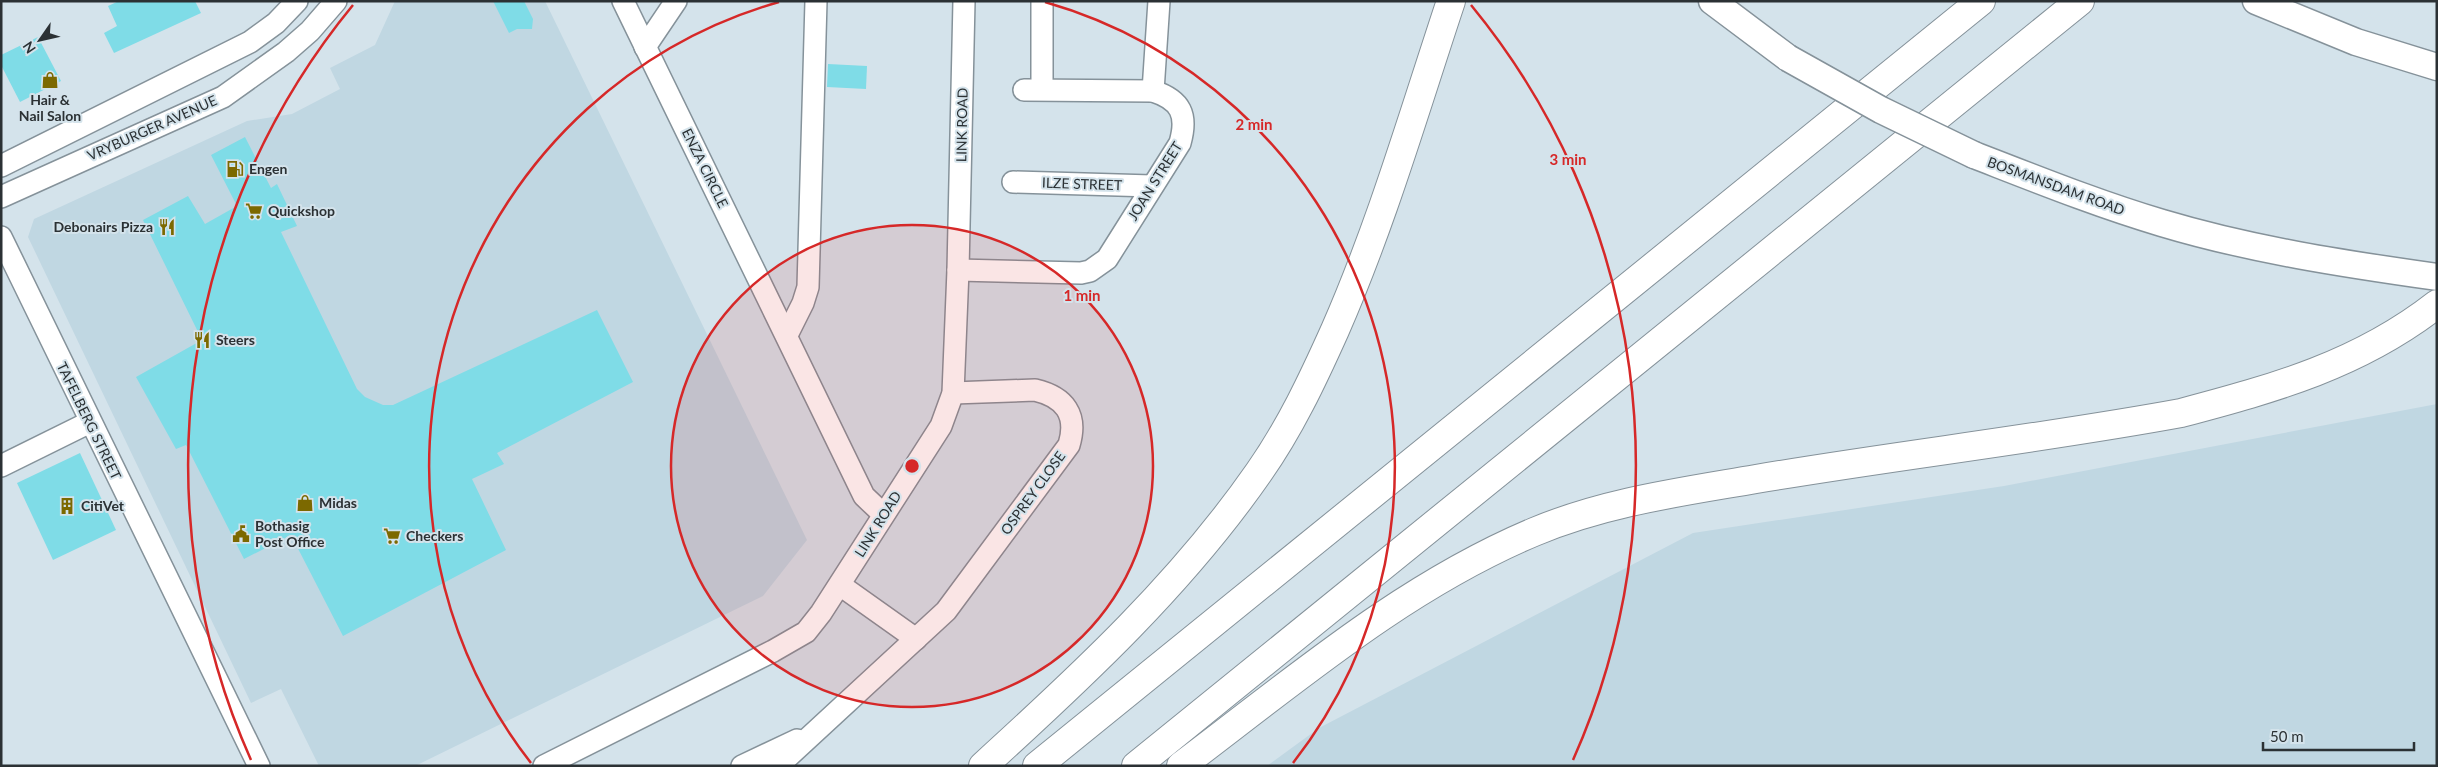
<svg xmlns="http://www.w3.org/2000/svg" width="2438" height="767" viewBox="0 0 2438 767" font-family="Lato,sans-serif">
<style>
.built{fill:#c0d7e2}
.building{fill:#7fdce7}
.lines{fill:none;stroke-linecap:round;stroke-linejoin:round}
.minor-casing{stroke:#85929a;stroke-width:24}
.major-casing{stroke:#85929a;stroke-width:29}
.highway-casing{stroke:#85929a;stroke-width:30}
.minor{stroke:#fff;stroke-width:21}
.major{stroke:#fff;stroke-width:26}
.highway{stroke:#fff;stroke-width:28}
.major-bridge-casing{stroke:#85929a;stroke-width:29;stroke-linecap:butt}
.major-bridge{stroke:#fff;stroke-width:26}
.ring{fill:none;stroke:#d62828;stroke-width:2.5}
.labels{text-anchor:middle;stroke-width:4;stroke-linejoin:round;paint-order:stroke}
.poi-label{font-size:14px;font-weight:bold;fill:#2b3134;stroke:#d4e3eb;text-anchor:start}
.street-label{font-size:14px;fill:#2b3134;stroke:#d4e3eb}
.centre{fill:#d62828;stroke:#d4e3eb;stroke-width:2.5}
.ring-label{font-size:15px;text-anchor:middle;font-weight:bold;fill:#d62828;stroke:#d4e3eb;stroke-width:4;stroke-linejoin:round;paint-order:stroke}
</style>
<rect width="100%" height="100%" fill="#d4e3eb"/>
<g class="built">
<path d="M395 1H545L807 540 763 596 415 766H319L281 689 251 703 28 237 34 219 247 121 292 114 340 89 330 68 375 45Z"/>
<path d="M2437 404V766H1267L1319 728 1693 533 2004 486Z"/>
</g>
<g class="building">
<path d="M119 1H195L201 13 114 53 104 33 117 26 108 6Z"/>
<path d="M493 1H524L533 19 532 29H517L509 33Z"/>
<path d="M38 37 61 81 20 102 1 65V55Z"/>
<path d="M828 64 867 66 866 89 827 87Z"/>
<path d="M245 137 271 188 277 184 297 226 281 232 357 389 365 397 383 405H393L597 310 633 382 497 453 504 464 472 479 506 550 343 636 291 535 244 559 186 445 176 449 136 377 202 340 143 220 188 196 205 224 237 206 211 155Z"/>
<path d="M80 453 116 530 53 560 17 483Z"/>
</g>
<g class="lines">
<g class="minor-casing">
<g id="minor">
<path d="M623 1 864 496 883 514"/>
<path d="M1042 1V89"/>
<path d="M645 47 676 1"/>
<path d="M1153 91 1159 1"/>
<path d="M1 166 250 42 276 23 297 1"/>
<path d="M1013 182 1152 186"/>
<path d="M1 197 223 97 286 52 310 31 336 1"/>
<path d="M1 237 259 766"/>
<path d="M958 270 1081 273 1090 271 1107 259 1180 143C1188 115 1181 100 1153 91L1024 90"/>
<path d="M787 335 803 303 808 287 816 1"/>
<path d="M1 466 90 422"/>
<path d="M840 585 916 639"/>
<path d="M544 766 773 651 806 632 821 613 941 426 953 393 958 270 964 1"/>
<path d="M742 766 797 740"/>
<path d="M778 766 946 611 1069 445C1078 415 1065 397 1035 390L953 393"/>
</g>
</g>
<g class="major-casing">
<g id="major">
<path d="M1712 1 1788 58"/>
<path d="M2256 1 2356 42 2437 67"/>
<path d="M1974 155C2036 179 2098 204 2162 223 2252 250 2345 264 2437 277"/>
</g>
</g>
<g class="highway-casing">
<g id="highway">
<path d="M983 766C1083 675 1182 583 1259 472 1290 428 1313 379 1335 330 1382 223 1414 112 1451 1"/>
<path d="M1037 766 1981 1"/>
<path d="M1136 766 2080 1"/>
<path d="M1181 766C1294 681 1403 587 1534 532 1605 502 1681 492 1756 479 1897 455 2040 439 2181 413 2275 388 2359 365 2437 304"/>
</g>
</g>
<use href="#minor" class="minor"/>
<use href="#major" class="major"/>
<use href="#highway" class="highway"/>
<g class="major-bridge-casing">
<path id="major-bridge" d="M1788 58 1881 110 1974 155"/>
</g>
<use href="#major-bridge" class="major-bridge"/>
</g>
<circle cx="912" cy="466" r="241" fill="#d62828" fill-opacity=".12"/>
<g class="ring">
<circle cx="912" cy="466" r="241"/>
<path d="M531 763A483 483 0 0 1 779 2M1045 2A483 483 0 0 1 1293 763"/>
<path d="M251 760A724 724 0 0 1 353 5M1471 5A724 724 0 0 1 1573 760"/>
</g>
<defs>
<g id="shop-bare" transform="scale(1.35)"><path d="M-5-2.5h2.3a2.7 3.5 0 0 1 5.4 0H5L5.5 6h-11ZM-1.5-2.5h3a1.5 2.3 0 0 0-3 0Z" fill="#7c6900" stroke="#d4e3eb" stroke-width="2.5" paint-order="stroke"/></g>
<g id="fuel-bare" transform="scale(1.35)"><path d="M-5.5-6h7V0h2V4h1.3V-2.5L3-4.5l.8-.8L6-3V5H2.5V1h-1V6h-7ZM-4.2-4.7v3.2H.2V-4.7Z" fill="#7c6900" stroke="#d4e3eb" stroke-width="2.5" paint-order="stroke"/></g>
<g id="supermarket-bare" transform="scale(1.35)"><path d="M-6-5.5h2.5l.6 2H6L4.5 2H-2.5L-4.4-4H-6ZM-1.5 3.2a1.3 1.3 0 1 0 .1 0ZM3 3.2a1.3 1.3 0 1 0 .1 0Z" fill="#7c6900" stroke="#d4e3eb" stroke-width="2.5" paint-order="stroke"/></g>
<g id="restaurant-bare" transform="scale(1.35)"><path d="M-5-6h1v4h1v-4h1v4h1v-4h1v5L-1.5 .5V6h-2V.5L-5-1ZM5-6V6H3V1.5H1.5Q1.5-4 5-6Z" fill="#7c6900" stroke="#d4e3eb" stroke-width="2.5" paint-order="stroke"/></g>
<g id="building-bare" transform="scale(1.35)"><path d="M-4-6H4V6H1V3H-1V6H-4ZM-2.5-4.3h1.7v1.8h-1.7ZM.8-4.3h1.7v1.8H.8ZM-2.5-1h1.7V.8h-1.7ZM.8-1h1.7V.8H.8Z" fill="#7c6900" stroke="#d4e3eb" stroke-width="2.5" paint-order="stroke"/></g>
<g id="civic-bare" transform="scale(1.35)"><path d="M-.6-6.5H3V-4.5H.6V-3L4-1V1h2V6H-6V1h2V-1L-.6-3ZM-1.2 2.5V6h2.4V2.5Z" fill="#7c6900" stroke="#d4e3eb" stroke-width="2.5" paint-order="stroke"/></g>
</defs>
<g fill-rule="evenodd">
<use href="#shop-bare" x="50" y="80"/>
<use href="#fuel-bare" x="235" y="169"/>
<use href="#supermarket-bare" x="254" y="211"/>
<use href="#restaurant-bare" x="167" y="227"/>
<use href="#restaurant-bare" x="202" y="340"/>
<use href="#shop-bare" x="305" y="503"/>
<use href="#building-bare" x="67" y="506"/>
<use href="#civic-bare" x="241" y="534"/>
<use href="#supermarket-bare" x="392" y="536"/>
</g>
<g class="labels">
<g class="poi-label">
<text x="50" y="105" text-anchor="middle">Hair &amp;<tspan x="50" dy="16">Nail Salon</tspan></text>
<text x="249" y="174">Engen</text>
<text x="268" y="216">Quickshop</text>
<text x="153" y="232" text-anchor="end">Debonairs Pizza</text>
<text x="216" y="345">Steers</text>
<text x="319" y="508">Midas</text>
<text x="81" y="511">CitiVet</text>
<text x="255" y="531">Bothasig<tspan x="255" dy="16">Post Office</tspan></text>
<text x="406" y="541">Checkers</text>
</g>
<g class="street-label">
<text transform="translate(962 125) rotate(-89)" y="5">LINK ROAD</text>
<text transform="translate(152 128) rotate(-24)" y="5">VRYBURGER AVENUE</text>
<text transform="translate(705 168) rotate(64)" y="5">ENZA CIRCLE</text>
<text transform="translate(1155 181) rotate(-58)" y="5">JOAN STREET</text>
<text transform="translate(1082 184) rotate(2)" y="5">ILZE STREET</text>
<text transform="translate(2056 186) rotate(20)" y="5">BOSMANSDAM ROAD</text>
<text transform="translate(89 421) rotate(64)" y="5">TAFELBERG STREET</text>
<text transform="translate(1033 493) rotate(-54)" y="5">OSPREY CLOSE</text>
<text transform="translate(878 524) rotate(-58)" y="5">LINK ROAD</text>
</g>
</g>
<circle cx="912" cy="466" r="8" class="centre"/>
<g class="ring-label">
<text x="1254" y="130">2 min</text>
<text x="1568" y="165">3 min</text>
<text x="1082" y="301">1 min</text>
</g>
<rect width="2438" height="767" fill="none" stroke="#2b3134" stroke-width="5"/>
<g transform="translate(40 40) rotate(236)" stroke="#d4e3eb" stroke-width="4" paint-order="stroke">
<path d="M0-4L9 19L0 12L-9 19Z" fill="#2b3134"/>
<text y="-8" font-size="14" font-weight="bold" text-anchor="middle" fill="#2b3134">N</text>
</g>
<path d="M2263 742v8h151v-8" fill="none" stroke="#2b3134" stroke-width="2.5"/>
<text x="2270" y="742" font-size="15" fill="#2b3134" stroke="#d4e3eb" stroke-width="4" paint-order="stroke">50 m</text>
</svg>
